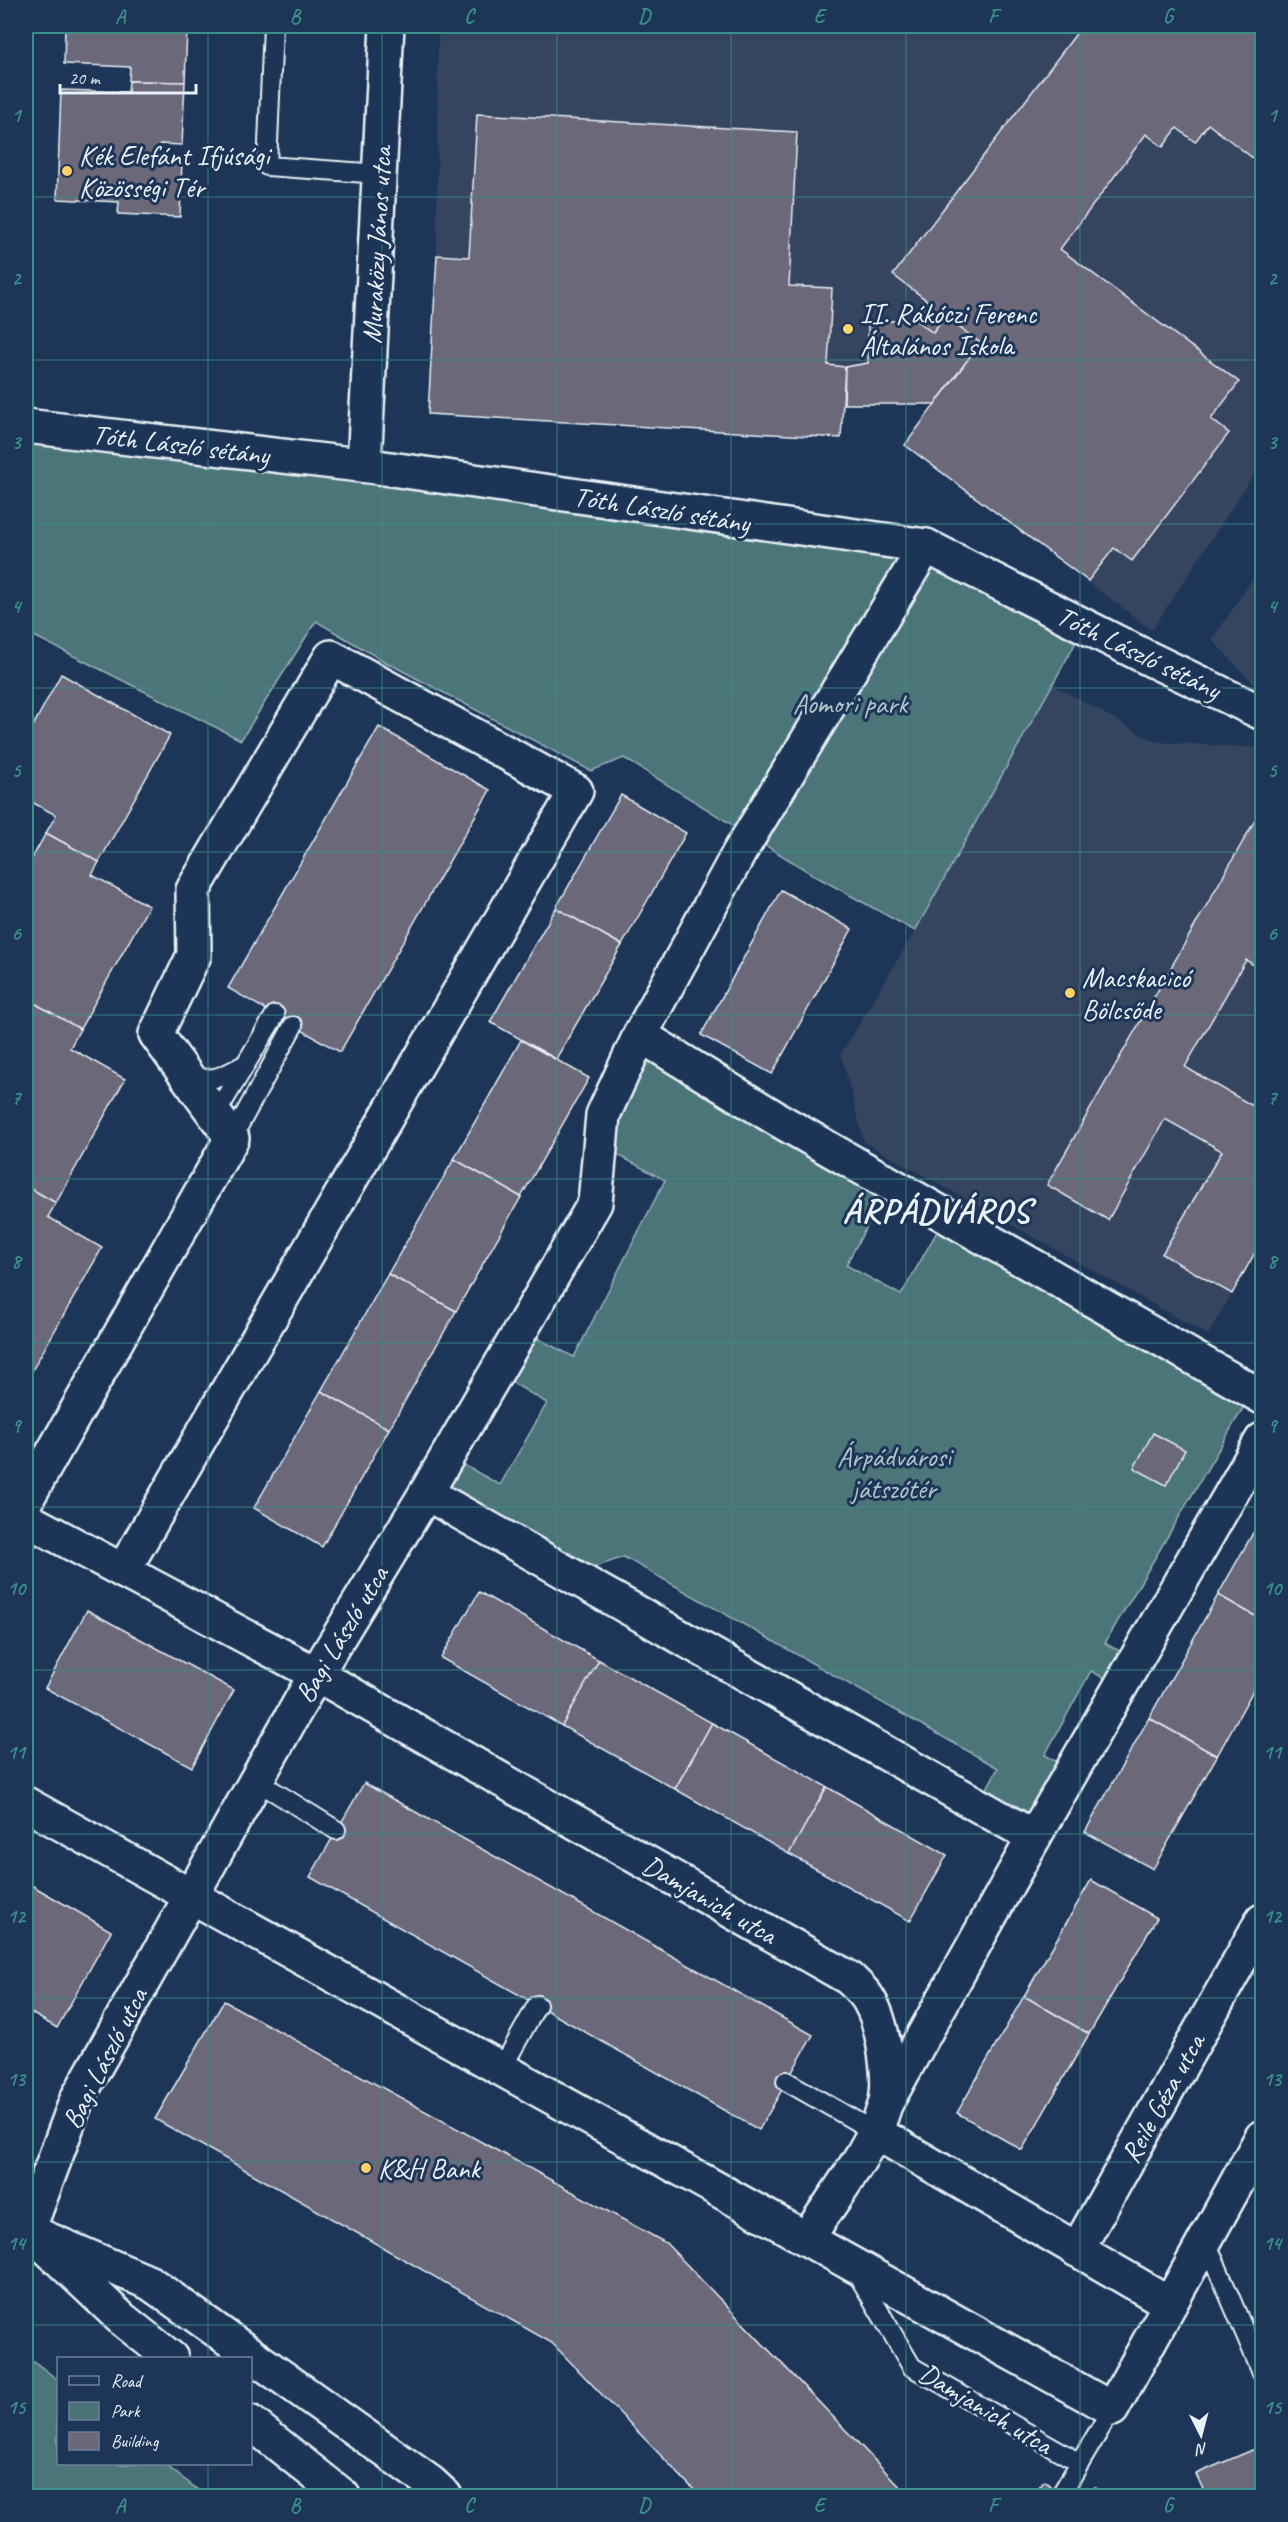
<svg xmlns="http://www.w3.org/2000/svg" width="1288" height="2522" viewBox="0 0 1288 2522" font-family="Caveat,sans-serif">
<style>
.built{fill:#344461}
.green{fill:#4b7479;stroke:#9ab2b8;stroke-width:1.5}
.building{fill:#6b6779;stroke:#e8f1f8;stroke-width:1.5}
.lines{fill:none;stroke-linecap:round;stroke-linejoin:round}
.lane-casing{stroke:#e8f1f8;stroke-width:22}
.street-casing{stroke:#e8f1f8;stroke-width:38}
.secondary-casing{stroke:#e8f1f8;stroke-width:38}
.lane{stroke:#1d3557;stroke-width:18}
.street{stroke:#1d3557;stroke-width:33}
.secondary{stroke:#1d3557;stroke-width:33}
.grid{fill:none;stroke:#3a8f8a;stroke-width:1.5;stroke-opacity:0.55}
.poi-dot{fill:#ffd166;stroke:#1d3557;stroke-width:2}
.labels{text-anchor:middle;stroke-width:6;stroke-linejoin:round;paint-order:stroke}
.poi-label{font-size:28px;fill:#e8f1f8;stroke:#1d3557;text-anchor:start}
.street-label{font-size:28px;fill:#e8f1f8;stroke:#1d3557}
.park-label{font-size:28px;fill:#b1c5cc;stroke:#1d3557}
.district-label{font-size:34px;font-weight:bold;letter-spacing:1.5px;fill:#e8f1f8;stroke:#1d3557}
.neatline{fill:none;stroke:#3a8f8a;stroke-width:2}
.grid-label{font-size:20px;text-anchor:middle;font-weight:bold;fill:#3a8f8a}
</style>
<rect width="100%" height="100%" fill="#1d3557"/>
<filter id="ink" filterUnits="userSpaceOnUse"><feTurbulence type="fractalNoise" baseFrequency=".0167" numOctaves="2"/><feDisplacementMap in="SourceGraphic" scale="12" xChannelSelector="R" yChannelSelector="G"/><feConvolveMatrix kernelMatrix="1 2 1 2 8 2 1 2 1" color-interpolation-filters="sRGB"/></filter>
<g filter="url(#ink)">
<g class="built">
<path d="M438 26H1262V462L1152 630 905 445 934 404H844L841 438 428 414 437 255Z"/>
<path d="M1262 565V692L1212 640Z"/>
<path d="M1053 685 1156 742 1262 748V1240L1208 1335 864 1142 841 1054 915 931Z"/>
</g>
<g class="green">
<path d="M26 426 926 546 1085 626 915 931 817 877 624 758 591 771 382 660 316 621 241 740 26 632Z"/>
<path d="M640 1035 890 1183 846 1265 901 1295 946 1216 1253 1391 1105 1643 1136 1660 1120 1687 1091 1671 1045 1755 1073 1771 1044 1821 978 1805 998 1768 624 1557 571 1575 426 1493 448 1456 500 1485 547 1403 496 1373 521 1330 574 1357 665 1180 601 1146Z"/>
<path d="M35 2362 58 2380V2464H164L206 2496H26V2365Z"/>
</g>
<g class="building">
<path d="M65 26 187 28 185 82 129 81 130 67 64 64Z"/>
<path d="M1082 26H1262V165L1208 124 1195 142 1177 128 1163 147 1146 134 1060 249 1239 382 1211 419 1229 433 1132 561 1114 548 1088 581 905 445 980 343 945 317 933 333 915 320 929 302 893 275Z"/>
<path d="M129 81 185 82 182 145 160 144 159 159H182L180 217 118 214 119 202 57 199 61 90 128 92Z"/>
<path d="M477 114 797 132 789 286 832 288 828 365 845 367 841 438 428 414 437 255 469 257Z"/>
<path d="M945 317 980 343 935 404H844L845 367 868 363V322L915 320 933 333Z"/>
<path d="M61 674 170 735 99 862 46 833 56 815 26 799V739Z"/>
<path d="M379 727 490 790 340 1052 228 988Z"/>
<path d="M621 795 686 833 622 945 556 908Z"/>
<path d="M1262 808V970L1246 960 1185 1067 1258 1109 1262 1100V1240L1232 1294 1162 1254 1222 1151 1165 1119 1108 1220 1047 1185Z"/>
<path d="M46 833 99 862 92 875 149 906 80 1029 27 999 31 992 26 990V869Z"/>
<path d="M781 890 852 929 772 1074 701 1035Z"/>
<path d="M556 908 622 945 556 1059 490 1022Z"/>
<path d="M27 999 80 1029 70 1048 125 1079 56 1203 26 1186Z"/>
<path d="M521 1040 589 1078 521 1197 454 1159Z"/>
<path d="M454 1159 521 1197 456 1311 388 1274Z"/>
<path d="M26 1186 56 1203 48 1217 102 1248 30 1374 26 1371Z"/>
<path d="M388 1274 456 1311 389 1429 321 1391Z"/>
<path d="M321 1391 389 1429 322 1547 254 1508Z"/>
<path d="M1153 1433 1185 1450 1166 1485 1134 1468Z"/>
<path d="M1262 1517V1620L1218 1595Z"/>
<path d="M479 1592 599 1660 562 1726 441 1658Z"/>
<path d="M1218 1595 1262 1620V1674L1217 1756 1149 1718Z"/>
<path d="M87 1610 234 1690 192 1767 45 1688Z"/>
<path d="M599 1660 712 1723 675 1789 562 1726Z"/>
<path d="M1149 1718 1217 1756 1153 1869 1085 1832Z"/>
<path d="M712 1723 827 1787 789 1854 675 1789Z"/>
<path d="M364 1783 813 2035 759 2130 310 1877Z"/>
<path d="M827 1787 947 1855 910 1921 789 1854Z"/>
<path d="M1091 1880 1157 1918 1089 2034 1024 1996Z"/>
<path d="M26 1882 111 1931 57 2028 26 2010Z"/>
<path d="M1024 1996 1089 2034 1022 2150 957 2113Z"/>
<path d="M224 2001 666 2243 909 2496H700L552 2343 155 2119Z"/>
<path d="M1257 2448 1262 2461V2496H1206L1196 2474Z"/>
<path d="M1045 2481 1060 2496H1028Z"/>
<path d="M1095 2487 1104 2496H1085Z"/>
</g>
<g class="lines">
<g class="lane-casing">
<g id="lane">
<path d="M273 26 267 166 380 174"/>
<path d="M186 1074C212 1084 221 1077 244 1065"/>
<path d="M215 1115 275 1015"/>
<path d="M232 1138 293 1026"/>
<path d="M257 1781 336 1830"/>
<path d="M501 2070 537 2005"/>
<path d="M786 2081 875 2132"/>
<path d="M1205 2239 1262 2373"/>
<path d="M855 2270 912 2367 1068 2456"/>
<path d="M1060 2496 1112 2409"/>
</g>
</g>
<g class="street-casing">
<g id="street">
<path d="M26 426 377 467 926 546 1150 659 1262 713"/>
<path d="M364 465 387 26"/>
<path d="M640 1035 777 1119 1262 1397"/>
<path d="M426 1493 1034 1837"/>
<path d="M26 1500 232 1138 156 1034 194 955 193 890 331 657 576 791 123 1571"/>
<path d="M26 1519 316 1674 849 1978C856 1985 866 1993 870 2002 883 2024 892 2080 885 2105 872 2150 832 2199 807 2239"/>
<path d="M26 1804 1112 2409 1262 2137"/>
<path d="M887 2101 1034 1837 1262 1440"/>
<path d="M875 2132 1169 2303"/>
<path d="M26 2236 77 2099 316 1674 426 1493 595 1203 603 1115 640 1035 739 853 926 546"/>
<path d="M1077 2250 1262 1921"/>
</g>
</g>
<g class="secondary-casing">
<g id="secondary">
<path d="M28 2231 150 2283 431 2483 445 2496"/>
<path d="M45 2246 122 2319 171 2358"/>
<path d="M250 2422 343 2496"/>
</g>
</g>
<use href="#lane" class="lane"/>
<use href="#street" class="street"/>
<use href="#secondary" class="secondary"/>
</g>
</g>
<path class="grid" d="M208 26V2358M382 26V2496M557 26V2496M731 26V2496M906 26V2496M1080 26V2496M26 197H1262M26 360H1262M26 524H1262M26 688H1262M26 852H1262M26 1015H1262M26 1179H1262M26 1343H1262M26 1507H1262M26 1670H1262M26 1834H1262M26 1998H1262M26 2162H1262M26 2325H1262M208 2464V2496"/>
<g class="poi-dot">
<circle cx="67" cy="171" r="6"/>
<circle cx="848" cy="329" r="6"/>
<circle cx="1070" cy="993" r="6"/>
<circle cx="366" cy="2168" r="6"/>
</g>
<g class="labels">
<g class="poi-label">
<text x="79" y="165">Kék Elefánt Ifjúsági<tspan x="79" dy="32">Közösségi Tér</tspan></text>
<text x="860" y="323">II. Rákóczi Ferenc<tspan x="860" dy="32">Általános Iskola</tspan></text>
<text x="1082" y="987">Macskacicó<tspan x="1082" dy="32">Bölcsőde</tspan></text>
<text x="378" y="2178">K&amp;H Bank</text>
</g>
<g class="street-label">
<text transform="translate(376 245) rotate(-87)" y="10">Muraközy János utca</text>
<text transform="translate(181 444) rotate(7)" y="10">Tóth László sétány</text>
<text transform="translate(662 509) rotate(9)" y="10">Tóth László sétány</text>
<text transform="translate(1139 652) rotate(26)" y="10">Tóth László sétány</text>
<text transform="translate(341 1634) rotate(-59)" y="10">Bagi László utca</text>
<text transform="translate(710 1899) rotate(30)" y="10">Damjanich utca</text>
<text transform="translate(104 2058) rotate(-63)" y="10">Bagi László utca</text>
<text transform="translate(1162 2098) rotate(-61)" y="10">Reile Géza utca</text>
<text transform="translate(986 2408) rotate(31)" y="10">Damjanich utca</text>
</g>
<g class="park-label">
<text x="850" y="713">Aomori park</text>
<text x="894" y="1466">Árpádvárosi<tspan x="894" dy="32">játszótér</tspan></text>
</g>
<g class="district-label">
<text x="937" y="1222">ÁRPÁDVÁROS</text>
</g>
</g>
<rect width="1288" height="2522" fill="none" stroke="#1d3557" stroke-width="66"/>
<rect x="57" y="2357" width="195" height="108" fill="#1d3557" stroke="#6e8097" stroke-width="1.5"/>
<rect x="69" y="2376" width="30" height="9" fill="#1d3557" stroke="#6e8097" stroke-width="1.5"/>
<text x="111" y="2387" font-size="18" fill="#e8f1f8">Road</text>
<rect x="69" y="2402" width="30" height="18" fill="#4b7479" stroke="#6e8097" stroke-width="1.5"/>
<text x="111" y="2417" font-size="18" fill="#e8f1f8">Park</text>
<rect x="69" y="2432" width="30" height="18" fill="#6b6779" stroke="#6e8097" stroke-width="1.5"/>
<text x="111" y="2447" font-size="18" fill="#e8f1f8">Building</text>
<g transform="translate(1201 2435) rotate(174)" stroke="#1d3557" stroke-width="4.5" paint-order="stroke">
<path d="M0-4.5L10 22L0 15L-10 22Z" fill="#e8f1f8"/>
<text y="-9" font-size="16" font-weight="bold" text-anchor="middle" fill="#e8f1f8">N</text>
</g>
<path d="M60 84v9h136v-9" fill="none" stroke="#e8f1f8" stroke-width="3"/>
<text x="69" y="84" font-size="18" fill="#e8f1f8" stroke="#1d3557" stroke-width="4.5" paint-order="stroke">20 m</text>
<rect x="33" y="33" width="1222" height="2456" class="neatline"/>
<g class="grid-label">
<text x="120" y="23">A</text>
<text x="295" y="23">B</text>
<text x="469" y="23">C</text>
<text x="644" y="23">D</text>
<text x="819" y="23">E</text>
<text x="993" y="23">F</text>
<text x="1168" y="23">G</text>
<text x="16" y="122">1</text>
<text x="1272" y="122">1</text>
<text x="16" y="285">2</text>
<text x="1272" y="285">2</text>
<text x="16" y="449">3</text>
<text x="1272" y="449">3</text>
<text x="16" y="613">4</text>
<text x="1272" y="613">4</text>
<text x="16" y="777">5</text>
<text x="1272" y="777">5</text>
<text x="16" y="940">6</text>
<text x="1272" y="940">6</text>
<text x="16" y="1104">7</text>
<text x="1272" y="1104">7</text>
<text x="16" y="1268">8</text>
<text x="1272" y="1268">8</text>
<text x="16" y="1432">9</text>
<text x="1272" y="1432">9</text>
<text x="16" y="1595">10</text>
<text x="1272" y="1595">10</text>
<text x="16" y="1759">11</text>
<text x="1272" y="1759">11</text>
<text x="16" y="1923">12</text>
<text x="1272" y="1923">12</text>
<text x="16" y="2086">13</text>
<text x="1272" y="2086">13</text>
<text x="16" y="2250">14</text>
<text x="1272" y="2250">14</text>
<text x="16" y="2414">15</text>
<text x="1272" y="2414">15</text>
<text x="120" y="2512">A</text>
<text x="295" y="2512">B</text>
<text x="469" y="2512">C</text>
<text x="644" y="2512">D</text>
<text x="819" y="2512">E</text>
<text x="993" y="2512">F</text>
<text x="1168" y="2512">G</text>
</g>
</svg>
